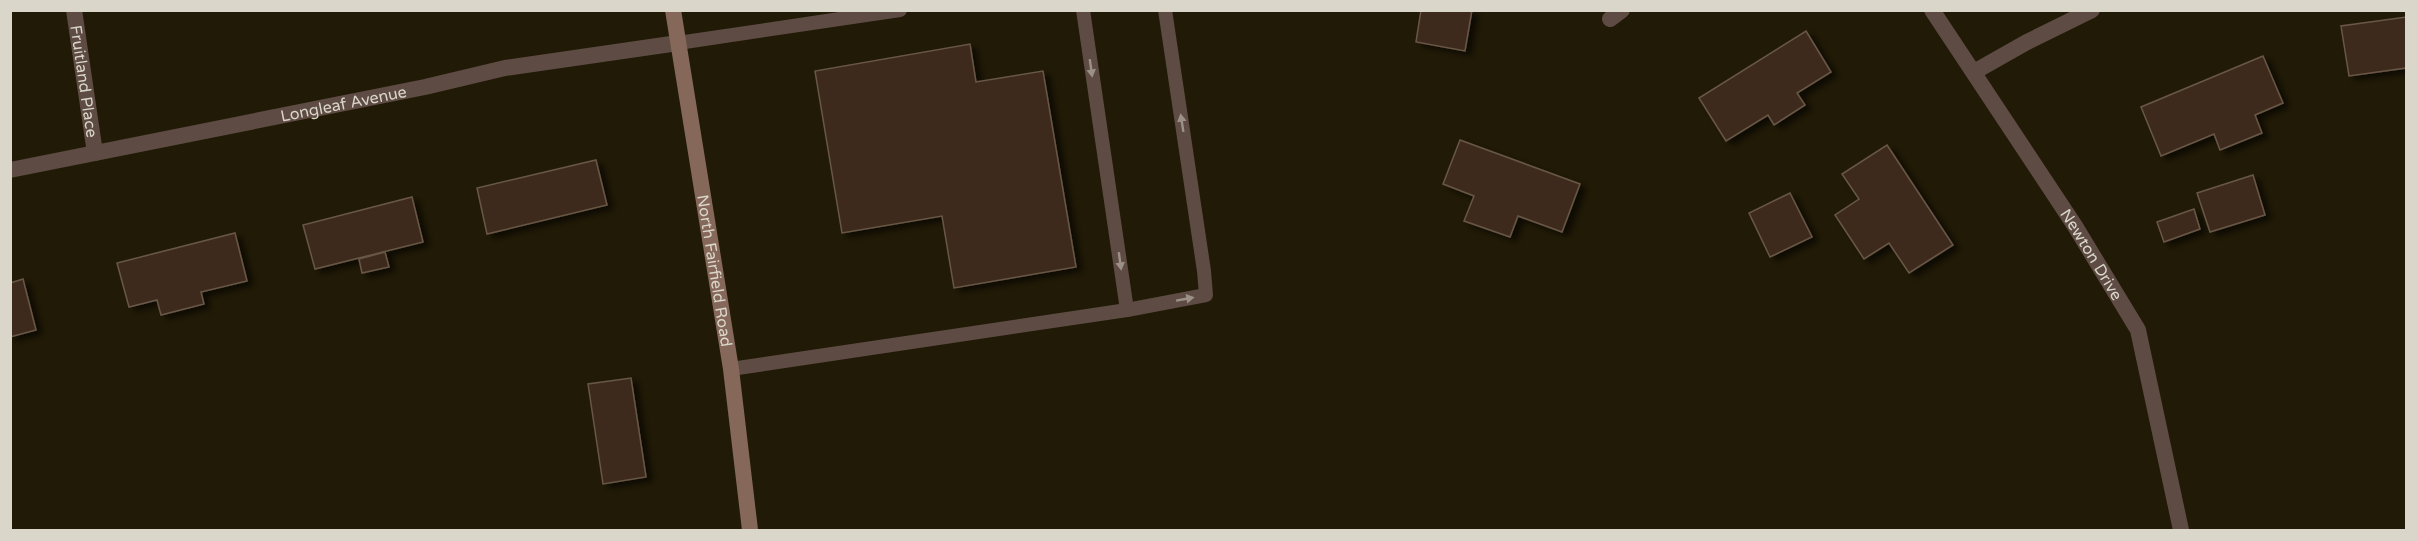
<svg xmlns="http://www.w3.org/2000/svg" width="2417" height="541" viewBox="0 0 2417 541" font-family="'Varela Round',sans-serif">
<style>
.building{fill:#3c2c1d;stroke:#695746;stroke-width:1.5;filter:url(#shadow)}
.lines{fill:none;stroke-linecap:round;stroke-linejoin:round}
.service{stroke:#5e4c44;stroke-width:14}
.minor{stroke:#5e4c44;stroke-width:16}
.secondary{stroke:#85685a;stroke-width:16}
.oneway{fill:#9c9187}
.labels{text-anchor:middle;stroke-width:6;stroke-linejoin:round;paint-order:stroke}
.street-label{font-size:16px;fill:#dad6ca;stroke:#080601}
</style>
<defs>
<filter id="shadow"><feDropShadow dx="6" dy="4" stdDeviation="3" flood-color="#0009"/></filter>
</defs>
<rect width="100%" height="100%" fill="#211a06"/>
<g class="building">
<path d="M1421 10H1472L1465 51 1416 42Z"/>
<path d="M2406 17V68L2349 76 2341 26Z"/>
<path d="M1806 31 1831 72 1797 93 1805 105 1774 125 1768 115 1726 141 1699 98Z"/>
<path d="M970 44 976 82 1043 71 1076 267 954 288 942 216 842 233 815 71Z"/>
<path d="M2263 56 2283 103 2255 115 2262 133 2220 150 2214 134 2161 156 2141 107Z"/>
<path d="M1460 140 1580 184 1562 232 1518 216 1510 237 1464 221 1474 196 1443 184Z"/>
<path d="M1887 145 1953 245 1909 273 1889 243 1864 259 1835 215 1859 199 1842 174Z"/>
<path d="M596 160 607 205 487 234 477 188Z"/>
<path d="M2253 175 2265 215 2210 232 2197 193Z"/>
<path d="M1790 193 1812 237 1770 257 1749 213Z"/>
<path d="M412 197 423 242 315 269 303 225Z"/>
<path d="M2194 209 2200 229 2164 242 2157 222Z"/>
<path d="M235 233 247 281 201 292 204 304 161 315 157 300 129 307 117 263Z"/>
<path d="M385 252 389 267 362 273 359 259Z"/>
<path d="M23 279 36 330 10 337V283Z"/>
<path d="M631 378 646 477 603 484 588 384Z"/>
</g>
<g class="lines">
<g class="service">
<path d="M1083 10 1127 310"/>
<path d="M678 43 900 10"/>
<path d="M731 369 1127 310 1206 295 1204 271 1165 10"/>
</g>
<g class="minor">
<path id="s1" d="M74 10 95 153"/>
<path id="s2" d="M1932 10 2075 226 2138 330 2181 530"/>
<path d="M1610 19 1622 10"/>
<path d="M1974 72 2027 42 2092 10"/>
<path id="s3" d="M10 170 425 87 505 68 678 43"/>
</g>
<path class="secondary" id="s4" d="M673 10 731 369 750 530"/>
</g>
<defs><path id="oneway-solid" d="M-6-.8H1V-3.2L6.5 0L1 3.2V.8H-6Z" transform="scale(1.5)"/></defs>
<g class="oneway">
<use href="#oneway-solid" transform="translate(1091 68) rotate(82)"/>
<use href="#oneway-solid" transform="translate(1182 123) rotate(-99)"/>
<use href="#oneway-solid" transform="translate(1120 261) rotate(82)"/>
<use href="#oneway-solid" transform="translate(1185 299) rotate(-10)"/>
</g>
<g class="labels">
<g class="street-label">
<text dy="6" stroke="none"><textPath href="#s1" startOffset="72">Fruitland Place</textPath></text>
<text dy="6" stroke="none"><textPath href="#s3" startOffset="340">Longleaf Avenue</textPath></text>
<text dy="6" stroke="none"><textPath href="#s2" startOffset="292">Newton Drive</textPath></text>
<text dy="6" stroke="none"><textPath href="#s4" startOffset="264">North Fairfield Road</textPath></text>
</g>
</g>
<rect width="2417" height="541" fill="none" stroke="#dad6ca" stroke-width="24"/>
</svg>
